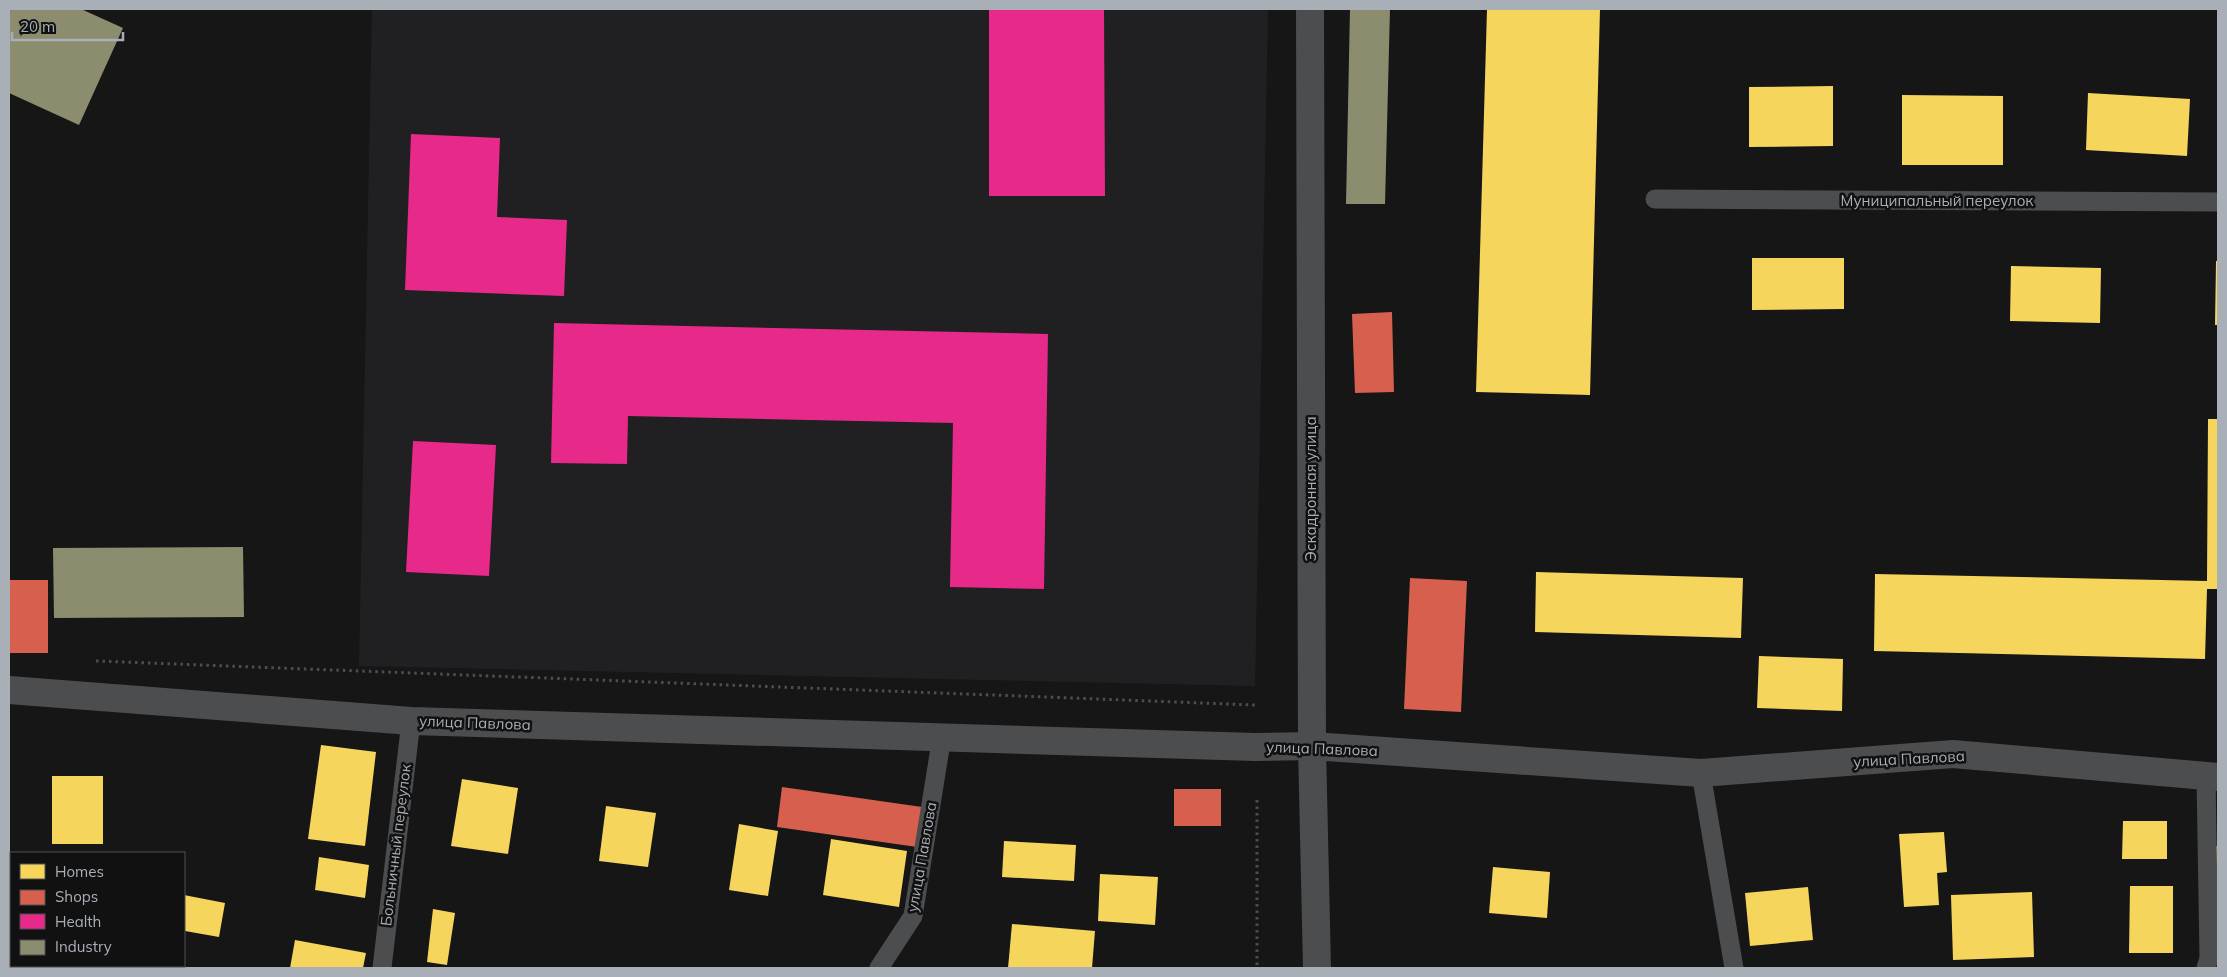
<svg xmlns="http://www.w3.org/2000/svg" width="2227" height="977" viewBox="0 0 2227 977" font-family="Mulish,sans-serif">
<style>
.built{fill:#202022}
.homes{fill:#f6d55c}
.shops{fill:#d6604d}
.health{fill:#e7298a}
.industry{fill:#8c8c6e}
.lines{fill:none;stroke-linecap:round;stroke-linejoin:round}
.path{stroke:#4c4e50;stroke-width:3;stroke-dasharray:2.5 4;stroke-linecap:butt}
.service{stroke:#4b4d4f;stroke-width:19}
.minor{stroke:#4b4d4f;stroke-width:28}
.labels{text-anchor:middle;stroke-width:5;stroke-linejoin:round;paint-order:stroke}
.street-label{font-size:15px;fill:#a9afb6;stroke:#111112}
</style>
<rect width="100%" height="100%" fill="#161617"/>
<path class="built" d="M372 9H1268L1255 686 359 666Z"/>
<g class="homes">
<path d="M1487 9H1600L1590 395 1476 392Z"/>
<path d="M1833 86V146L1749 147V87Z"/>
<path d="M2088 93 2190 99 2187 156 2086 150Z"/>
<path d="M1902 95 2003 96V165H1902Z"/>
<path d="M1752 258H1844V309L1752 310Z"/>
<path d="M2216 261H2218V325H2215Z"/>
<path d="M2011 266 2101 268 2100 323 2010 321Z"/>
<path d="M2208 419H2218V589H2207L2205 659 1874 651 1875 574 2207 581Z"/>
<path d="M1536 572 1743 578 1741 638 1535 632Z"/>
<path d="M1759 656 1843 659 1842 711 1757 708Z"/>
<path d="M321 745 376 752 365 846 308 839Z"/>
<rect x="52" y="776" width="51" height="68"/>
<path d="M462 779 518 788 508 854 451 846Z"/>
<path d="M606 806 656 813 648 867 599 861Z"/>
<path d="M2123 821H2167V859H2122Z"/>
<path d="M739 824 778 831 768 896 729 890Z"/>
<path d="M1944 832 1947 872 1937 873 1939 905 1904 907 1899 834Z"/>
<path d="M831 839 907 851 899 907 823 895Z"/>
<path d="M1004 841 1076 845 1074 881 1002 877Z"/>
<path d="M2210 846H2218V926H2213Z"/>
<path d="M319 857 369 865 365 898 315 890Z"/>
<path d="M1493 867 1550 872 1547 918 1489 913Z"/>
<path d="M1100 874 1158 877 1155 925 1098 921Z"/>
<path d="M2130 886H2173V953H2129Z"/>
<path d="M1808 887 1813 940 1750 946 1745 893Z"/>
<path d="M2032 892 2034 957 1953 960 1951 895Z"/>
<path d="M184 895 225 903 219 937 185 931 184 935Z"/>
<path d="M433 909 455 913 447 965 427 962Z"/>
<path d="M1012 924 1095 931 1092 968H1008Z"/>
<path d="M295 940 366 953 363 968H290Z"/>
</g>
<g class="shops">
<path d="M1392 312 1394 392 1355 393 1352 314Z"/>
<path d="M1410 578 1467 581 1461 712 1404 709Z"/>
<rect x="9" y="580" width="39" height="73"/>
<path d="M782 787 922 807 917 847 777 827Z"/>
<rect x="1174" y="789" width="47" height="37"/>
</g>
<g class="health">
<path d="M989 9H1104L1105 196H989Z"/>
<path d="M411 134 500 138 497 217 567 220 564 296 405 290Z"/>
<path d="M554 323 1048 334 1044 589 950 587 953 423 628 416 627 464 551 463Z"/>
<path d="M413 441 496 445 489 576 406 572Z"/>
</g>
<g class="industry">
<path d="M9 9H81L123 28 79 125 9 93Z"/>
<path d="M1350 9H1390L1385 204H1346Z"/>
<path d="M243 547 244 617 54 618 53 548Z"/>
</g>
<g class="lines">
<g class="path">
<path d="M96 661 1255 705"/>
<path d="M1257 800V968"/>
</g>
<g class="service">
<path d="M1655 199 2218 202"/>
<path d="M1701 773 1734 968"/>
<path d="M2206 776 2209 958 2206 968"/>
<path d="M382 968 411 721"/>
<path d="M879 968 913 916 942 736"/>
</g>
<g class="minor">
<path d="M1310 9 1312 746 1317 968"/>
<path d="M9 690 411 721 1255 747 1312 746 1701 773 1953 754 2218 777"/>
</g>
</g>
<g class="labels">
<g class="street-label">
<text x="1937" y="206">Муниципальный переулок</text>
<text transform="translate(1311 489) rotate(-90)" y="5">Эскадронная улица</text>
<text transform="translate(475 723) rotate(2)" y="5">улица Павлова</text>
<text transform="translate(1322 749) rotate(2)" y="5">улица Павлова</text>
<text transform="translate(1909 759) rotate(-3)" y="5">улица Павлова</text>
<text transform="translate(396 845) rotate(-83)" y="5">Больничный переулок</text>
<text transform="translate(922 857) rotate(-80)" y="5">улица Павлова</text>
</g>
</g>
<rect width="2227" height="977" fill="none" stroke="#a9afb6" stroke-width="20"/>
<rect x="10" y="852" width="175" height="115" fill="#111112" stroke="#4e5054"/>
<rect x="20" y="864" width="25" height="15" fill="#f6d55c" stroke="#4e5054"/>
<text x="55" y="877" font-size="15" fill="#a9afb6">Homes</text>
<rect x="20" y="890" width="25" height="15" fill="#d6604d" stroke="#4e5054"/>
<text x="55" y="902" font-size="15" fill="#a9afb6">Shops</text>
<rect x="20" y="914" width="25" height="15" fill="#e7298a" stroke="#4e5054"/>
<text x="55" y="927" font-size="15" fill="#a9afb6">Health</text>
<rect x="20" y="940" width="25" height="15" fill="#8c8c6e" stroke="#4e5054"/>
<text x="55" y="952" font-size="15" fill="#a9afb6">Industry</text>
<path d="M12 32v8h111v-8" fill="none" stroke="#a9afb6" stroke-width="2.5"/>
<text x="20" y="32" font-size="15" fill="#a9afb6" stroke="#111112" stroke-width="4" paint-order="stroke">20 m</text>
</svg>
